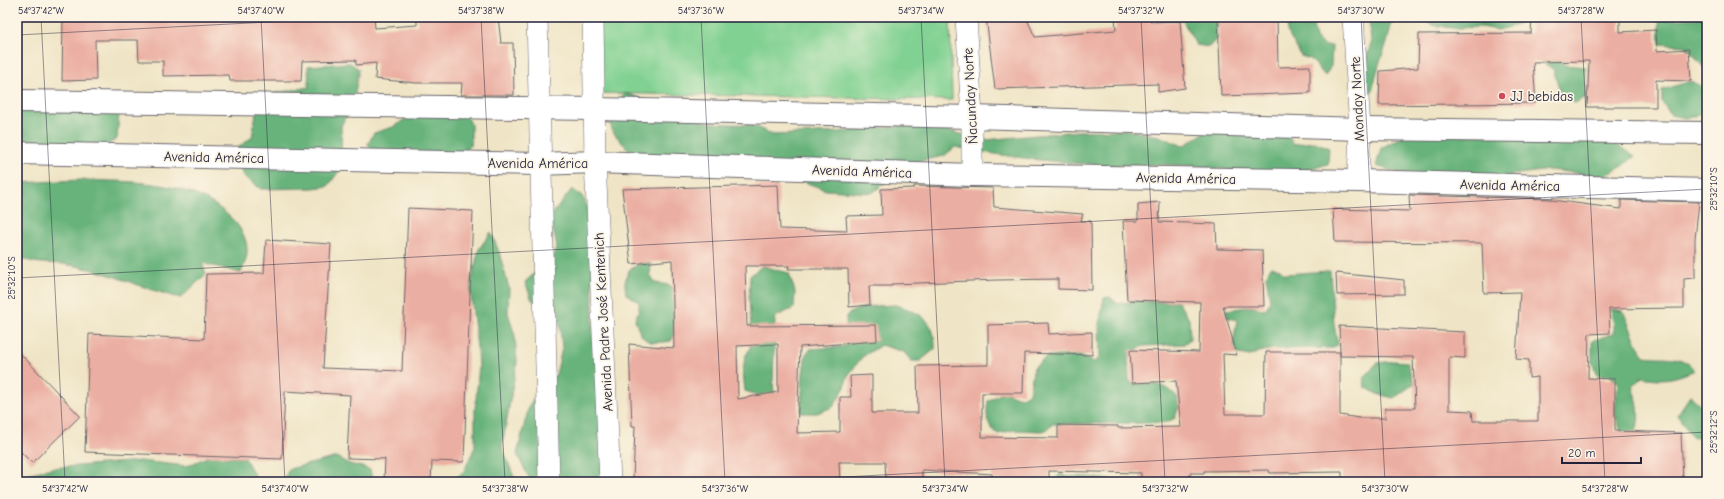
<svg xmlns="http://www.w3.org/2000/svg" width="1724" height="499" viewBox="0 0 1724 499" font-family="'Comic Neue',sans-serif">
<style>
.green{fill:#81d192;stroke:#527a66}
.forest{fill:#68b37c;stroke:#456a5c}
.building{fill:#ebaea2;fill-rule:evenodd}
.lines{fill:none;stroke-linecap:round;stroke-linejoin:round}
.street-casing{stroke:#6a666b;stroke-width:22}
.secondary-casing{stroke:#6a666b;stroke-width:24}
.street{stroke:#fff;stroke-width:21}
.secondary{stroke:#fff;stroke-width:22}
.ticks{fill:none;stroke:#22223b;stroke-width:1;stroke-opacity:0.45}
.poi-dot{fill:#d1495b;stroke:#fcf5e5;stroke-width:1.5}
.labels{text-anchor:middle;stroke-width:3.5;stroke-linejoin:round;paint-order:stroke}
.street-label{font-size:14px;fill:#22223b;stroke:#fcf5e5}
.poi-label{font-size:14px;fill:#22223b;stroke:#fcf5e5;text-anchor:start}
.neatline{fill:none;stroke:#22223b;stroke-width:1.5}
.ticks-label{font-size:10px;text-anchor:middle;fill:#22223b}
</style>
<rect width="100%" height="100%" fill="#fcf5e5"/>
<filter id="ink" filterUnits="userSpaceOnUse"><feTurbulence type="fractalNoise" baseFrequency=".025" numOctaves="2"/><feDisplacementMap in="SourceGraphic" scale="8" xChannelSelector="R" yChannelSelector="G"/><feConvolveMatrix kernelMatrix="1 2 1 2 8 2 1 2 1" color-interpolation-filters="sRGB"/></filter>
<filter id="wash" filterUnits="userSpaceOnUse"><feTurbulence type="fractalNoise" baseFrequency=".012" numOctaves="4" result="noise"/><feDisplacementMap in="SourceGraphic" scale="16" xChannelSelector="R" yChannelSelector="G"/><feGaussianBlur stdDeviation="0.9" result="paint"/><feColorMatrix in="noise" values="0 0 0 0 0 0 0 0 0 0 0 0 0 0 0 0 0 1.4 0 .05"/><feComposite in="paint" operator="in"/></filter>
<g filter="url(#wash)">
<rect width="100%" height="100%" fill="#efe4c5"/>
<path class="green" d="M593 17H950L952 100 594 93Z"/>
<g class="forest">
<path d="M1166 17H1217L1216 26 1217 38 1209 47 1196 45 1183 21Z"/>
<path d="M1289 17H1311L1316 38 1324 46H1332L1331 66 1325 76 1311 59 1301 56 1287 31Z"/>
<path d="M1369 17H1393L1387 43 1380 61 1372 91 1367 99 1360 80 1371 43Z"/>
<path d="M1419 17H1525L1517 25 1498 30 1482 27 1453 28 1432 25Z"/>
<path d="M1707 17V72L1689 49 1684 46 1660 44 1659 21C1675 18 1691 20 1707 17Z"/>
<path d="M1557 59 1565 65 1586 67 1585 98 1575 103 1562 97 1553 69 1539 60Z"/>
<path d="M350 63 359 69 354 99 341 126 342 167 328 186 313 188 261 189 243 176 235 150 252 137 259 96 309 87 308 66Z"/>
<path d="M1691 81C1695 84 1702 86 1705 90 1715 102 1700 118 1687 118 1682 118 1676 116 1671 115L1662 102V90Z"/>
<path d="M625 93 709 123 752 125 773 135 839 132 919 124 986 140 1078 131 1126 130 1159 136 1183 146 1209 130 1284 127 1293 144 1315 142 1329 148 1328 164C1281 180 1227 168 1178 165 1155 164 1131 166 1108 165 1057 163 1006 157 955 147L944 156 910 163 872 193 826 190 802 181 752 177 711 166 654 175 631 153 613 132 607 114Z"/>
<path d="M457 96 471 124V145L457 157 373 153 368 144 374 133 393 127 437 98Z"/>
<path d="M68 98 119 114 117 139 89 155 17 153V101Z"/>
<path d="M1408 134 1605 138 1635 156 1623 166 1605 176 1549 170 1489 178 1400 173 1376 166 1381 148Z"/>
<path d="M81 180C133 182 192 179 231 218 240 226 248 240 247 252 247 259 243 267 241 273L202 263 206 274 181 298C141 289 103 268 62 264 47 263 30 264 17 256V183Z"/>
<path d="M572 189 582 196 592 215 593 340 622 462 609 482H531L517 454 529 406 541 386 556 375 562 348 558 310 532 300 525 282 553 256 557 246 550 217Z"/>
<path d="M491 232 499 252 509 288 508 313 515 336 517 362 502 447 516 482H452L464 471 475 447V410L479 365 470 286 479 249Z"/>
<path d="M640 263 651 264 650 274 655 283 670 285 674 293V335L671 341C647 345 642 342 635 320L639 310V302L626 294 625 282 629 270Z"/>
<path d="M762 266 789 273 795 292 794 308 775 317 773 383 777 420 761 396 745 391 743 371 745 357 750 348 751 330 749 298 750 276Z"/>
<path d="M1271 267 1280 269 1285 274 1330 271 1334 325 1338 344 1334 348 1273 349 1259 352 1250 356 1238 354 1234 349V338L1237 320 1228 318 1226 310 1255 306 1261 310 1266 309 1270 301 1266 276Z"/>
<path d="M1110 297 1118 304C1135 299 1159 303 1178 302L1189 319 1190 339 1184 344 1143 346 1130 353 1128 360 1129 380 1133 385C1151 382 1171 384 1180 402L1175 418 1167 422 1145 423 1052 424 1048 429 1043 431 1014 430 998 434C986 425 986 415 988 401L1004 392 1020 398 1029 393 1034 367 1048 356H1080L1094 362 1100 358 1099 325 1104 298Z"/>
<path d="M895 305C920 312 936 320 935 349L920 361H911L904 352 881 345 862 357 847 377 845 387 833 407 817 413H801L803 373 806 354 810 349 840 347 847 345 846 316C858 305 879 306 895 305Z"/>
<path d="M1611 309 1623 311 1638 346 1645 356C1666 359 1680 353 1695 370 1674 379 1664 381 1642 377L1633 386C1638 402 1641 415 1636 432L1630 433 1621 431 1615 414 1618 382 1609 375H1597L1592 362V341L1614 333V326Z"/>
<path d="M1395 361 1407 362 1414 384 1394 398 1377 394 1365 387 1364 378 1377 363Z"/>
<path d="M1690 396C1708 410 1709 414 1704 436L1693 438 1677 415Z"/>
<path d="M209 456 245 458 258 482H17V480L27 474 52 468 140 461 187 466Z"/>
<path d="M338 457C348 467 358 464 370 470L373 482H283L289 469Z"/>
<path d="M1060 474 1067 477H1088L1126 482H1052Z"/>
</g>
<g id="blocks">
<g class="building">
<path d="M63 17H374L375 28 417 25V17H498L501 43H513L514 95H461L462 83H416L375 79 376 63 356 65V60L302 61 301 81H230L229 75 163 76V61H139L138 40H95L96 80 62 81Z"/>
<path d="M986 17H1026L1035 37 1116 30 1115 17H1150L1151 22 1180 21 1185 88 1158 92V84L995 89Z"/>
<path d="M1218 17H1277L1278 67 1310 66V93L1221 96Z"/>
<path d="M1532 17H1620V32L1656 30 1657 51 1689 49 1691 81 1656 80V107H1587L1589 61 1533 62 1536 103 1379 105 1380 71 1418 68 1419 34 1531 33Z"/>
<path d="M778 185 780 229 847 231 846 216 882 215 881 189 914 188V186L993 188 994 207 1083 214 1081 221H1091L1092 290 1058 289V279L997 280 892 284V286H869L870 305 849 307 848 269H788L789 266H745L747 326 876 325 877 341 800 347 797 433 840 432V397H851L850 376 872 375V413H918L917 366 988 365V325L1048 323 1049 334 1092 332V355L1024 353 1023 393H982V437L1058 438V425L1118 426V428L1181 427 1176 381 1132 383 1130 350 1199 352 1200 302 1127 300 1123 221H1138V204L1160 202 1159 222 1216 224 1217 249 1262 250 1264 306H1223L1237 355 1223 354 1225 414H1265L1266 352H1340L1339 326 1465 332V358L1449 357V410L1472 411 1473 421H1538V377L1529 378V360L1516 359 1520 292 1484 293 1482 243 1335 242 1333 209 1410 211 1409 195 1552 199V200L1621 209V200L1699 202 1695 239V278L1684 279V308L1609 309 1610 333 1589 334 1588 378 1615 379V431L1681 433 1683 482H1485V479H1404V482H1342V472L1270 473 1269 470 1204 471V473H1190V482H1141V473L1049 471V481L992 480V474L922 470V482H886L885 462H839L840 482H633L635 426H632L629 344 674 348 672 260 631 264 622 189ZM778 344V392L738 399 737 346ZM1340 352V356L1413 357 1415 408H1385L1386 418H1359L1340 415Z"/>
<path d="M408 208 473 211 464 462 432 461 431 482H384L385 459 347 458 350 395 285 391 282 459 85 452 89 334 204 339 206 274 264 273 266 240 331 244 323 368 402 371Z"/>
<path d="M1336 273 1404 280V294L1337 295Z"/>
<path d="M17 350 80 416 32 463 17 448Z"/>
</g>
</g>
</g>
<g filter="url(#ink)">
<use href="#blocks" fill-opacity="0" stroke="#6a666b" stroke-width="1"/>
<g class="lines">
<g class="street-casing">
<g id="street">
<path d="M537 17 549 482"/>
<path d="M593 17 595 162 610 482"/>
<path d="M966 17 972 117V175"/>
<path d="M1353 17 1360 129 1358 181"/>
</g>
</g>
<g class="secondary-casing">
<g id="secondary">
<path d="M17 101 595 109 972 117 1360 129 1707 133"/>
<path d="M17 153 539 164 595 162 972 175 1358 181 1707 190"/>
</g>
</g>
<use href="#street" class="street"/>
<use href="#secondary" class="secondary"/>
</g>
</g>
<path class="ticks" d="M41 17 65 482M261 17 285 482M481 17 505 482M701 17 725 482M921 17 945 482M1141 17 1165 482M1361 17 1385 482M1581 17 1605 482M17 35 366 17M17 278 1707 189M747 482 1707 432"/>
<circle class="poi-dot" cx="1502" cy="96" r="4"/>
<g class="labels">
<g class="street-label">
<text transform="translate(970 96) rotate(-93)" y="5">Ñacunday Norte</text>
<text transform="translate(1357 99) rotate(-93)" y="5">Monday Norte</text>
<text transform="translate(214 157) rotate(1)" y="5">Avenida América</text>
<text x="538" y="168">Avenida América</text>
<text transform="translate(862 171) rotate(2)" y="5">Avenida América</text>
<text transform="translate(1186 178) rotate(1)" y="5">Avenida América</text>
<text transform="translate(1510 185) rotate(1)" y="5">Avenida América</text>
<text transform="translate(603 322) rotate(-93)" y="5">Avenida Padre José Kentenich</text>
</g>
<g class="poi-label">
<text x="1510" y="101">JJ bebidas</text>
</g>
</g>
<rect width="1724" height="499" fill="none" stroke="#fcf5e5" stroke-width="44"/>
<path d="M1562 457v6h79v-6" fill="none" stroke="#22223b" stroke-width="2"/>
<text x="1568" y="457" font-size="12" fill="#22223b" stroke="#fcf5e5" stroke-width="3" paint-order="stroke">20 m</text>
<rect x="22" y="22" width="1680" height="455" class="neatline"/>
<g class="ticks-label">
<text x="41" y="14">54°37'42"W</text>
<text x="261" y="14">54°37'40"W</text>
<text x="481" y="14">54°37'38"W</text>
<text x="701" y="14">54°37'36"W</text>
<text x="921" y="14">54°37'34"W</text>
<text x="1141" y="14">54°37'32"W</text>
<text x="1361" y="14">54°37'30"W</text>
<text x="1581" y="14">54°37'28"W</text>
<text transform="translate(1713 189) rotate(-90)" y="4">25°32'10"S</text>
<text transform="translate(11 278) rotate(-90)" y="4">25°32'10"S</text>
<text transform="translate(1713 432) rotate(-90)" y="4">25°32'12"S</text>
<text x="65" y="492">54°37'42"W</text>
<text x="285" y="492">54°37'40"W</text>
<text x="505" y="492">54°37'38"W</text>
<text x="725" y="492">54°37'36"W</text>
<text x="945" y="492">54°37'34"W</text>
<text x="1165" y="492">54°37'32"W</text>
<text x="1385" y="492">54°37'30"W</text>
<text x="1605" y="492">54°37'28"W</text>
</g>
</svg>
